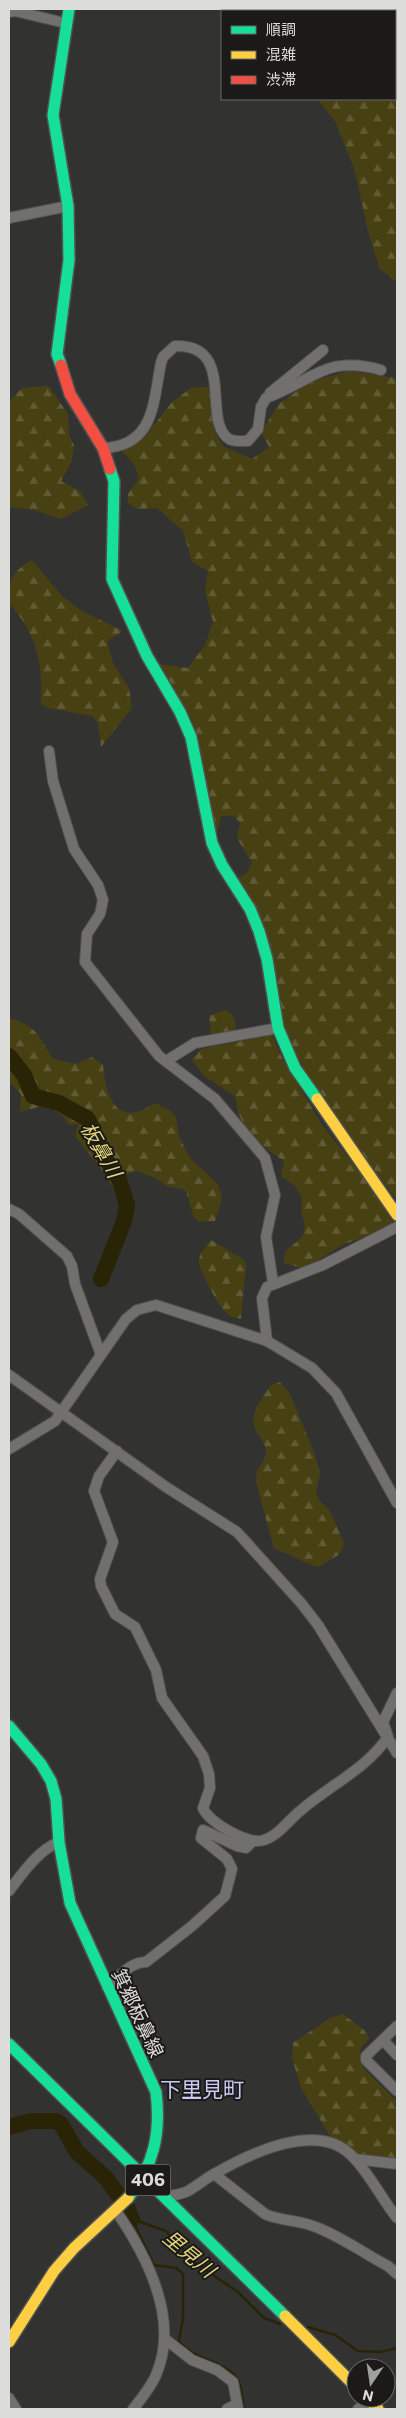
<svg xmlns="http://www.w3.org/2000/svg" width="406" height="2418" viewBox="0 0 406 2418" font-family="Commissioner,'Noto Sans JP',sans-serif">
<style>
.forest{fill:url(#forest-firs)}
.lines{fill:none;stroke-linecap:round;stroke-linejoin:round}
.stream{stroke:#2a2406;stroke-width:2.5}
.river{stroke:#2a2406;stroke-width:16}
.street-casing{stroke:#515150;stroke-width:12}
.fast-casing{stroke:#515150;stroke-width:14}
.slow-casing{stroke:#515150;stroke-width:14}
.jam-casing{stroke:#515150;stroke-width:14}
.street{stroke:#71706f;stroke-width:10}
.fast{stroke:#16e098;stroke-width:11}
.slow{stroke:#ffcf43;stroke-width:11}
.jam{stroke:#f24e42;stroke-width:11}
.labels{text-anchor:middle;stroke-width:4;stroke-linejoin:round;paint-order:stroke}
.shield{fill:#1b1a19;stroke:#a2a2a0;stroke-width:1}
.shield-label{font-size:18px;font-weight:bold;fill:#dcdcda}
.street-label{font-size:19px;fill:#dcdcda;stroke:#1b1a19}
.water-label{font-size:20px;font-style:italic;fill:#e5d67a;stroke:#1b1a19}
.quarter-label{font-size:21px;fill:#c8caf5;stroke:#1b1a19}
</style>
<defs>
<pattern id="forest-firs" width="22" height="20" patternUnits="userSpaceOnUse" patternTransform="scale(1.25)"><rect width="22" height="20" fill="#474013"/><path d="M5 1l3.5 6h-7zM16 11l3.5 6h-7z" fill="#615b35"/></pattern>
</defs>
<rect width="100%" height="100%" fill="#323231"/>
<g class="forest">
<path d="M233 9H397V282L380 269 368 232 355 171 335 121 317 99H395V11H235Z"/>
<path d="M349 371 397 378V1200L315 1090 287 1036 266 943 235 879 246 874 252 863 237 838 240 823 234 816H221L218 830 212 834 192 721 159 664 188 668 205 645 213 622 205 591 208 571 192 562 183 531 157 508 137 509 128 503V494L139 478 134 464 120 449 144 438 172 402 191 388 210 387 216 434 223 446 252 459 269 447 261 432 279 404 309 382Z"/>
<path d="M49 386 68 414 69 435 74 445 72 461 61 481 81 492 88 505 61 519 34 510 9 507V401L22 388Z"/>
<path d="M32 560 61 595 80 610 123 631 107 641 113 663 129 688 132 708 101 747 98 723 92 716 48 708 41 704C43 662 37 635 9 603 9 578 11 573 32 560Z"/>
<path d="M225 1010C234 1015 237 1020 235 1031L211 1035 209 1016Z"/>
<path d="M9 1018C38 1027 38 1035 53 1059L76 1064 92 1057 103 1065C106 1098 117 1129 155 1103L171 1111 176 1117 179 1137 191 1159 218 1184 222 1199 215 1221 199 1222 193 1216 186 1190 166 1186 156 1178 136 1171 122 1176 131 1202 118 1224 120 1206 114 1191 106 1175 75 1136 78 1124 69 1125 63 1116 46 1105 20 1112 21 1094 9 1082Z"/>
<path d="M272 1035 280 1054 322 1125 369 1184 393 1223 378 1232 342 1245 311 1265 301 1268 284 1263 285 1252 302 1237 305 1227 301 1210 302 1198 295 1186 281 1176 284 1161C267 1150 248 1135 239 1115 237 1110 237 1102 235 1096L204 1076 192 1060 201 1049Z"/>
<path d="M211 1240 244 1260 246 1265 241 1319C238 1318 233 1318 230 1316 221 1311 199 1271 199 1261 199 1253 206 1247 211 1240Z"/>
<path d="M280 1382 290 1394 314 1452 320 1473 316 1493 320 1501 330 1511 344 1543 340 1554 318 1567C302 1562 290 1554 274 1549L257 1486 256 1472C281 1441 250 1440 254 1416 256 1405 265 1394 271 1385Z"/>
<path d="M343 2014 364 2030 369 2038 360 2049 363 2068 397 2102V2161L357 2155 332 2139 301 2088 292 2058 293 2043 330 2018Z"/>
</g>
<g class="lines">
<g class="stream">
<path d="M132 2219 166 2231 198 2265 238 2292 264 2318 280 2324"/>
<path d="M132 2219 154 2265 176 2268 183 2274V2318L179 2341C195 2362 228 2360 239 2382 243 2391 241 2401 244 2409"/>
<path d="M308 2327 335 2335 358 2351 381 2352 397 2348"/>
</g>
<g class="river">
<path d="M9 1056 24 1075 33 1096 59 1103 88 1119 103 1155 119 1179 127 1205 124 1221 101 1279"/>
<path d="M9 2127 31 2121H56L61 2124 77 2152 106 2178 127 2207 132 2219"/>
</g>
<g class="street-casing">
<g id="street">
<path d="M9 12 15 11 65 23"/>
<path d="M9 218 68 206"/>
<path d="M270 393 323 350"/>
<path d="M103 448C155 446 153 402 161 363L163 357 175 346C237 344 201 421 229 439 234 442 242 441 248 441L258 429 261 407 266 398C313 381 326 354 381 370"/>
<path d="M49 751 53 781 74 849 98 885 103 900 100 914 87 934 85 962 159 1056 215 1099 265 1158 275 1195 266 1237 273 1283"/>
<path d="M166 1061 195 1043 278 1028"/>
<path d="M9 1209 19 1214 67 1256 72 1266 75 1284 101 1355"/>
<path d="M267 1341 262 1298 267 1287 323 1265 397 1227"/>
<path d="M9 1375 166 1487 237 1532 301 1603 318 1625 397 1753"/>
<path d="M9 1449 55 1421 126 1319 137 1310 156 1305 267 1341 312 1368 336 1393 397 1503"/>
<path d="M117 1451 99 1476 94 1491 113 1542 100 1579 101 1586 115 1614 135 1627 156 1670 162 1698 203 1756 209 1774 210 1788 203 1808C208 1822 249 1846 264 1840 278 1836 289 1820 300 1811 330 1785 365 1770 388 1737L383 1722 397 1693"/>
<path d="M9 1891C22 1874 38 1850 59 1842"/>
<path d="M107 1987C119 1977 130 1962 146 1962L192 1926 225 1896 232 1869 227 1859 201 1838 203 1830 237 1846 246 1848 253 1841"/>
<path d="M397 2026 366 2056V2060L397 2091"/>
<path d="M383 2040 397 2055"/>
<path d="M355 2159 397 2164"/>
<path d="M214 2174 265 2214C280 2221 297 2220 313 2226 339 2235 363 2253 388 2266L397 2274"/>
<path d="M166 2197C174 2195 182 2194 188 2191 197 2186 205 2179 214 2174 249 2154 318 2120 352 2156 370 2174 381 2198 397 2218"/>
<path d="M116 2211C147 2256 180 2320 156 2375 151 2387 142 2398 133 2409"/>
<path d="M165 2339 192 2360 217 2370 233 2382 238 2409"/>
<path d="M9 2398 16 2409"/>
<path d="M227 2409 237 2404"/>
<path d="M358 2409 371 2402"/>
</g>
</g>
<g class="fast-casing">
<g id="fast">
<path d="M61 365 57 354 69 260 68 206 53 115 69 9"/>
<path d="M110 469 114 481 112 579 147 656 180 712 191 737 212 843 222 865 250 909 259 931 267 959 278 1028 295 1068 317 1099"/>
<path d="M9 1726 41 1764 51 1781 56 1799 59 1842 70 1903 156 2092C161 2133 154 2166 128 2198"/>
<path d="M9 2044 285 2316"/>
</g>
</g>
<g class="slow-casing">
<g id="slow">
<path d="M317 1099 397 1215"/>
<path d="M285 2316 356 2387"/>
<path d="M9 2342 54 2271 74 2248 128 2198"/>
<path d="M367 2398 378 2409"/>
</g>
</g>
<g class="jam-casing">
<path id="jam" d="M61 365 70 394 103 448 110 469"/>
</g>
<use href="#street" class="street"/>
<use href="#fast" class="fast"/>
<use href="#slow" class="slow"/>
<use href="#jam" class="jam"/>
</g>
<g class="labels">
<rect class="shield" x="125.5" y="2164.5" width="45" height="31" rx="4"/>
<g class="shield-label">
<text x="148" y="2186">406</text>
</g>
<g class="street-label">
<text transform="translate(138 2013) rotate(65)" y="7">箕郷板鼻線</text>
</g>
<g class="water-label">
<text transform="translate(101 1150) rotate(60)" y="7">板鼻川</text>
<text transform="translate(189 2254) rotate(40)" y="7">里見川</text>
</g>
<g class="quarter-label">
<text x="202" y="2097">下里見町</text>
</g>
</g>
<rect width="406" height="2418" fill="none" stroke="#dcdcda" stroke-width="20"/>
<rect x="221" y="10" width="175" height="90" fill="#1b1a19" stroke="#686866"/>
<rect x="231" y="26" width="25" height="8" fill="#16e098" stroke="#686866"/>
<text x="266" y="35" font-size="15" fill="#dcdcda">順調</text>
<rect x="231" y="51" width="25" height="8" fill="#ffcf43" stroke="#686866"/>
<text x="266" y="60" font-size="15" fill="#dcdcda">混雑</text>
<rect x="231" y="76" width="25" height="8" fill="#f24e42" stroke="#686866"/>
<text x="266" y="85" font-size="15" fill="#dcdcda">渋滞</text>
<g transform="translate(371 2383) rotate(193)"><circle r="24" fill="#1b1a19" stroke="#686866"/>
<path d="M0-4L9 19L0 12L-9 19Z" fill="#a0a09f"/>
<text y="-8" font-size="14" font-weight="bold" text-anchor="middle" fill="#dcdcda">N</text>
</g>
</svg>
